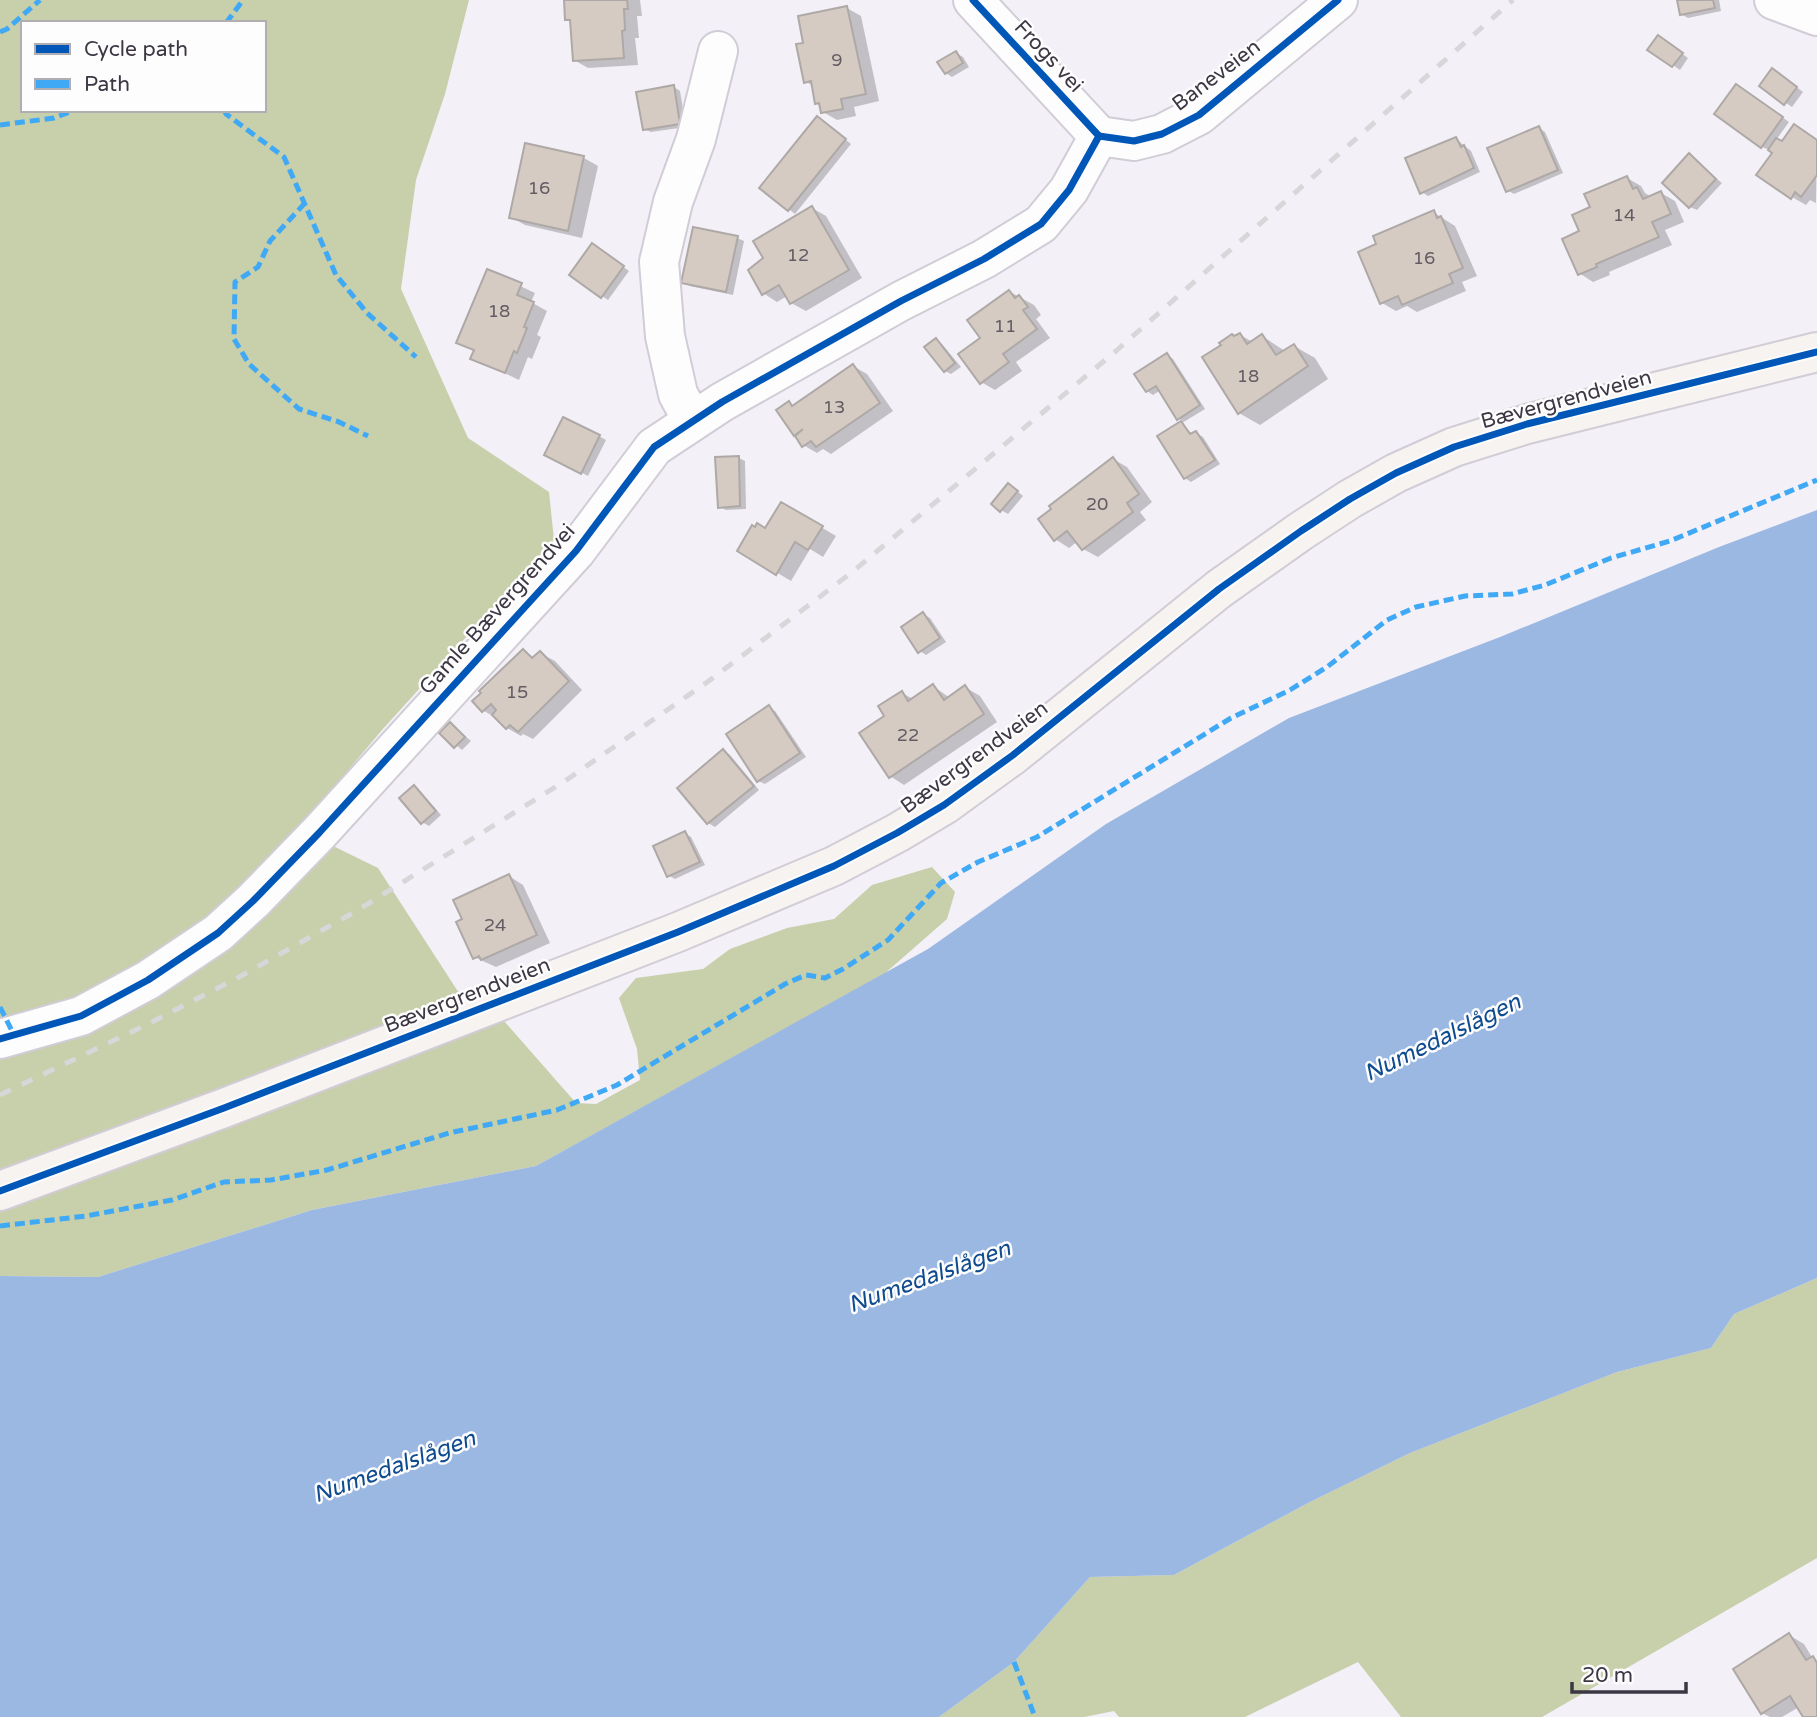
<svg xmlns="http://www.w3.org/2000/svg" width="1817" height="1717" viewBox="0 0 1817 1717" font-family="'Varela Round',sans-serif">
<style>
.forest{fill:#c8cfab;fill-rule:evenodd}
.water{fill:#9bb8e3}
.shadow{fill:#0003}
.building{fill:#d5cbc2;stroke:#aea9a7;stroke-width:2}
.lines{fill:none;stroke-linecap:round;stroke-linejoin:round}
.minor-casing{stroke:#d1ccd6;stroke-width:42}
.secondary-casing{stroke:#d1ccd6;stroke-width:42}
.minor{stroke:#fdfdfe;stroke-width:38}
.secondary{stroke:#f6f3f0;stroke-width:38}
.rail{stroke:#d7d6d8;stroke-width:5;stroke-dasharray:12 12;stroke-linecap:butt}
.quiet{stroke:#3fa9f5;stroke-width:5;stroke-dasharray:10 5;stroke-linecap:butt}
.cycleway-casing{stroke:#fdfdfd;stroke-width:11}
.cycleway{stroke:#0057b8;stroke-width:7}
.labels{text-anchor:middle;stroke-width:5;stroke-linejoin:round;paint-order:stroke}
.number-label{font-size:18px;fill:#635c64}
.street-label{font-size:21px;fill:#3d3744;stroke:#fdfdfd}
.water-label{font-size:23px;font-style:italic;fill:#0f4b8f;stroke:#fdfdfd}
</style>
<rect width="100%" height="100%" fill="#f3f0f7"/>
<g class="forest">
<path d="M0 0H469L445 94 416 180 401 289 468 438 549 492 554 540 382 730 312 813 333 846 378 868 457 990 488 1021H504L576 1103 596 1104 640 1080 637 1049 619 998 636 978 703 969 730 949 787 928 834 919 872 885 932 867 955 892 947 919 883 975 536 1166 312 1210 98 1277 0 1276ZM23 23H264V110H23Z"/>
<path d="M1817 1278V1558L1542 1717H1401L1358 1662 1245 1717H1119L1114 1711 1084 1717H939L1014 1662 1090 1577 1174 1575 1308 1503 1410 1453 1617 1372 1711 1348 1734 1314Z"/>
</g>
<path class="water" d="M1817 510V1278L1734 1314 1711 1348 1617 1372 1410 1453 1308 1503 1174 1575 1090 1577 1014 1662 939 1717H0V1276L98 1277 312 1210 536 1166 928 949 1106 824 1289 718 1500 637 1719 547Z"/>
<g class="shadow">
<path d="M565 0H640L642 16H637L639 38H635L638 65 588 68 574 60 572 22 567 19Z"/>
<path d="M1679 0H1719L1721 11 1688 18 1681 14Z"/>
<path d="M847 8 861 16 879 101 854 107 856 116 837 120 823 112 821 105 817 103 814 86 806 82Z"/>
<path d="M1665 41 1688 58 1680 70 1650 49Z"/>
<path d="M956 53 963 57 969 67 952 77 946 73Z"/>
<path d="M1779 74 1803 92 1792 107 1761 86Z"/>
<path d="M674 87 680 91 686 127 651 132 644 129Z"/>
<path d="M1743 90 1789 122 1776 140 1783 144 1817 140 1816 203 1810 200 1806 205 1792 197 1774 152 1762 147 1716 114Z"/>
<path d="M824 122 851 144 795 214 762 188Z"/>
<path d="M1539 128 1545 132 1563 173 1514 194 1507 190Z"/>
<path d="M1456 139 1471 151 1480 172 1428 196 1422 192Z"/>
<path d="M1689 156 1722 183 1697 210 1690 207Z"/>
<path d="M584 158 598 166 582 238 525 225 511 217Z"/>
<path d="M1627 178 1641 186 1645 193 1651 197 1661 193 1675 201 1684 222 1665 230 1672 245 1609 272 1610 275 1593 282 1579 273 1581 232 1592 208Z"/>
<path d="M812 208 826 216 862 278 806 311 791 303 787 296 777 302 763 293 765 259Z"/>
<path d="M1433 212 1455 226 1477 276 1462 282 1466 291 1417 312 1407 306 1396 311 1382 303 1378 244Z"/>
<path d="M737 238 744 241 733 295 690 286 683 282Z"/>
<path d="M599 249 629 271 608 300 602 296Z"/>
<path d="M488 271 535 293 531 302 547 311 537 335 541 337 532 359 528 357 519 380 472 358 475 351 458 342Z"/>
<path d="M1010 292 1034 305 1041 315 1036 319 1050 338 1016 362 1022 371 995 390 981 382 983 338Z"/>
<path d="M1240 335 1253 342 1262 336 1285 351 1294 346 1315 358 1328 379 1260 425 1239 413 1235 338Z"/>
<path d="M936 340 942 344 961 367 951 374 945 371Z"/>
<path d="M1167 355 1173 359 1205 409 1182 423 1193 435 1196 433 1203 437 1220 464 1191 482 1185 478 1159 436 1183 421 1178 418 1161 390 1153 395 1147 391Z"/>
<path d="M853 366 867 374 893 411 831 454 823 449 817 453 803 445 778 411 789 403 795 407Z"/>
<path d="M599 436 606 440 588 476 553 458Z"/>
<path d="M739 458 745 461 746 509 726 510 720 507Z"/>
<path d="M1113 459 1127 467 1152 502 1140 512 1146 520 1098 557 1083 549 1078 541 1069 548 1055 539Z"/>
<path d="M1015 489 1023 496 1008 514 1001 510Z"/>
<path d="M782 504 836 536 823 557 810 549 791 581 739 550 766 530Z"/>
<path d="M923 614 930 618 946 642 926 655 920 651Z"/>
<path d="M524 651 535 658 540 653 555 661 582 690 533 739 523 734 521 736 507 728 498 719 484 711Z"/>
<path d="M933 686 950 698 965 687 980 696 997 722 904 785 890 776 887 717 902 693 913 699Z"/>
<path d="M769 708 775 711 806 757 765 784 758 781Z"/>
<path d="M451 724 471 741 462 750 442 733Z"/>
<path d="M724 751 730 755 759 790 715 827 708 823 679 788Z"/>
<path d="M414 787 420 791 441 815 429 826 422 822Z"/>
<path d="M685 833 691 837 705 865 675 879 668 875Z"/>
<path d="M509 876 523 885 550 943 496 967 474 957 464 920Z"/>
<path d="M1789 1635 1804 1644 1813 1659 1817 1661V1717H1806L1799 1707 1782 1717H1770L1762 1713Z"/>
</g>
<g class="building">
<path d="M564 0H627L628 9H624L625 30 622 31 624 58 573 61 570 20H565Z"/>
<path d="M1677 0H1713L1715 8 1680 15Z"/>
<path d="M847 6 866 94 841 99 843 109 821 113 819 103 815 104 811 81 804 83 796 44 803 43 798 16Z"/>
<path d="M1658 35 1683 53 1672 67 1647 50Z"/>
<path d="M956 51 963 63 945 74 937 62Z"/>
<path d="M1772 68 1797 87 1784 105 1759 86Z"/>
<path d="M1736 84 1783 117 1761 148 1714 114Z"/>
<path d="M674 85 680 124 643 130 636 92Z"/>
<path d="M817 116 846 139 788 211 759 188Z"/>
<path d="M1794 124 1817 140V175L1801 197 1795 192 1791 199 1756 175 1772 153 1768 150 1776 138 1782 141Z"/>
<path d="M1539 126 1558 170 1506 192 1487 148Z"/>
<path d="M1456 137 1461 147 1464 145 1474 168 1420 194 1405 158Z"/>
<path d="M525 143 584 156 568 231 509 218Z"/>
<path d="M1689 153 1716 179 1689 208 1662 183Z"/>
<path d="M1627 176 1633 189 1637 187 1643 199 1661 191 1671 214 1652 222 1659 237 1596 264 1597 267 1578 275 1562 239 1579 231 1572 215 1590 207 1584 194Z"/>
<path d="M812 206 849 270 790 304 779 285 762 295 748 270 763 258 753 241Z"/>
<path d="M1434 210 1437 218 1441 216 1463 268 1449 274 1453 283 1402 305 1398 296 1380 304 1358 252 1376 244 1373 236Z"/>
<path d="M693 227 738 236 726 292 681 283Z"/>
<path d="M592 243 624 266 601 298 569 275Z"/>
<path d="M487 269 522 283 517 295 534 302 524 327 527 328 517 353 514 351 505 373 470 359 474 350 456 343Z"/>
<path d="M1009 290 1015 298 1019 295 1028 307 1023 310 1037 329 1003 354 1009 362 980 384 958 354 980 338 967 320Z"/>
<path d="M1240 333 1247 344 1262 334 1276 355 1294 344 1308 366 1238 414 1202 357 1221 345 1219 343 1232 334 1234 336Z"/>
<path d="M936 338 955 363 944 372 924 347Z"/>
<path d="M1167 353 1200 405 1177 420 1156 386 1146 392 1134 374Z"/>
<path d="M853 364 880 403 816 447 811 441 802 447 795 436 803 429 794 436 776 410 789 401 792 406Z"/>
<path d="M563 417 600 435 581 474 544 455Z"/>
<path d="M1181 421 1190 434 1196 431 1215 460 1184 479 1157 436Z"/>
<path d="M739 456 740 506 718 508 715 457Z"/>
<path d="M1113 457 1139 494 1127 503 1133 512 1082 550 1067 531 1054 541 1038 519 1051 509 1049 506Z"/>
<path d="M1008 483 1018 491 1000 512 991 504Z"/>
<path d="M781 502 823 526 808 550 795 542 776 575 737 551 752 525 755 527 757 523 765 528Z"/>
<path d="M923 612 940 638 918 653 901 627Z"/>
<path d="M523 649 532 658 540 651 569 681 518 732 510 725 506 729 492 715 496 710 491 704 482 712 472 701 481 693 479 691Z"/>
<path d="M933 684 944 700 965 685 984 714 889 778 859 733 884 716 878 706 902 691 908 701Z"/>
<path d="M769 705 800 753 757 782 726 734Z"/>
<path d="M450 722 465 737 454 748 439 733Z"/>
<path d="M723 749 754 786 707 824 677 788Z"/>
<path d="M414 785 436 811 421 824 399 798Z"/>
<path d="M685 831 700 862 667 877 653 846Z"/>
<path d="M509 874 537 935 481 960 479 956 473 959 456 922 462 919 453 900Z"/>
<path d="M1789 1633 1806 1660 1813 1656 1817 1663V1717H1803L1790 1696 1761 1714 1733 1669Z"/>
</g>
<g class="lines">
<g class="minor-casing">
<g id="minor">
<path d="M973 0 1099 136"/>
<path d="M1774 0 1817 16"/>
<path d="M1099 136 1134 141 1162 134 1199 115 1338 0"/>
<path d="M692 420 678 394 665 336 659 262 673 202 696 139 718 51"/>
<path d="M0 1039 81 1016 148 980 218 933 253 901 319 833 576 551 654 447 722 402 901 301 984 259 1041 224 1069 190 1099 136"/>
</g>
</g>
<g class="secondary-casing">
<path id="secondary" d="M0 1191 224 1108 678 932 834 866 897 833 944 805 1013 755 1219 589 1301 531 1350 499 1396 473 1454 447 1527 424 1817 352"/>
</g>
<use href="#minor" class="minor"/>
<use href="#secondary" class="secondary"/>
<path class="rail" d="M0 1095 150 1023 241 976 358 910 565 781 706 683 851 573 1116 351 1513 0"/>
<g class="quiet">
<path d="M226 23 243 0"/>
<path d="M0 32 7 29 40 0"/>
<path d="M224 110 226 114 284 157 336 275 367 313 416 357"/>
<path d="M0 125 54 118 75 110"/>
<path d="M305 203 270 241 258 267 235 282 234 339 249 364 299 409 339 422 368 436"/>
<path d="M0 1007 14 1035"/>
<path d="M0 1226 86 1216 172 1200 224 1182 271 1180 327 1170 449 1133 557 1110 617 1085 785 984 806 975 825 978 843 969 888 940 941 883 978 862 1037 837 1231 718 1290 690 1327 667 1387 620 1416 607 1465 596 1512 594 1545 585 1611 558 1670 541 1817 480"/>
<path d="M1014 1662 1035 1717"/>
</g>
<g class="cycleway-casing">
<g id="cycleway">
<path d="M973 0 1099 136"/>
<path d="M1099 136 1134 141 1162 134 1199 115 1338 0"/>
<path d="M0 1039 81 1016 148 980 218 933 253 901 319 833 576 551 654 447 722 402 901 301 984 259 1041 224 1069 190 1099 136"/>
<path d="M0 1191 224 1108 678 932 834 866 897 833 944 805 1013 755 1219 589 1301 531 1350 499 1396 473 1454 447 1527 424 1817 352"/>
</g>
</g>
<use href="#cycleway" class="cycleway"/>
</g>
<g class="labels">
<g class="number-label">
<text x="837" y="66">9</text>
<text x="539" y="194">16</text>
<text x="1624" y="221">14</text>
<text x="798" y="261">12</text>
<text x="1424" y="264">16</text>
<text x="499" y="317">18</text>
<text x="1005" y="332">11</text>
<text x="1248" y="382">18</text>
<text x="834" y="413">13</text>
<text x="1097" y="510">20</text>
<text x="517" y="698">15</text>
<text x="908" y="741">22</text>
<text x="495" y="931">24</text>
</g>
<g class="street-label">
<text transform="translate(1049 56) rotate(47)" y="7">Frogs vei</text>
<text transform="translate(1216 75) rotate(-37)" y="7">Baneveien</text>
<text transform="translate(1566 399) rotate(-15)" y="7">Bævergrendveien</text>
<text transform="translate(497 609) rotate(-48)" y="7">Gamle Bævergrendvei</text>
<text transform="translate(974 757) rotate(-36)" y="7">Bævergrendveien</text>
<text transform="translate(467 995) rotate(-21)" y="7">Bævergrendveien</text>
</g>
<g class="water-label">
<text transform="translate(1442 1037) rotate(-26)" y="8">Numedalslågen</text>
<text transform="translate(929 1276) rotate(-20)" y="8">Numedalslågen</text>
<text transform="translate(394 1466) rotate(-20)" y="8">Numedalslågen</text>
</g>
</g>
<rect x="21" y="21" width="245" height="91" fill="#fdfdfd" stroke="#b0aeb3" stroke-width="2"/>
<rect x="35" y="44" width="35" height="10" fill="#0057b8" stroke="#b0aeb3" stroke-width="2"/>
<text x="84" y="56" font-size="21" fill="#3d3744">Cycle path</text>
<rect x="35" y="79" width="35" height="10" fill="#3fa9f5" stroke="#b0aeb3" stroke-width="2"/>
<text x="84" y="91" font-size="21" fill="#3d3744">Path</text>
<path d="M1572 1682v10h114v-10" fill="none" stroke="#3d3744" stroke-width="3.5"/>
<text x="1582" y="1682" font-size="21" fill="#3d3744" stroke="#fdfdfd" stroke-width="5" paint-order="stroke">20 m</text>
</svg>
